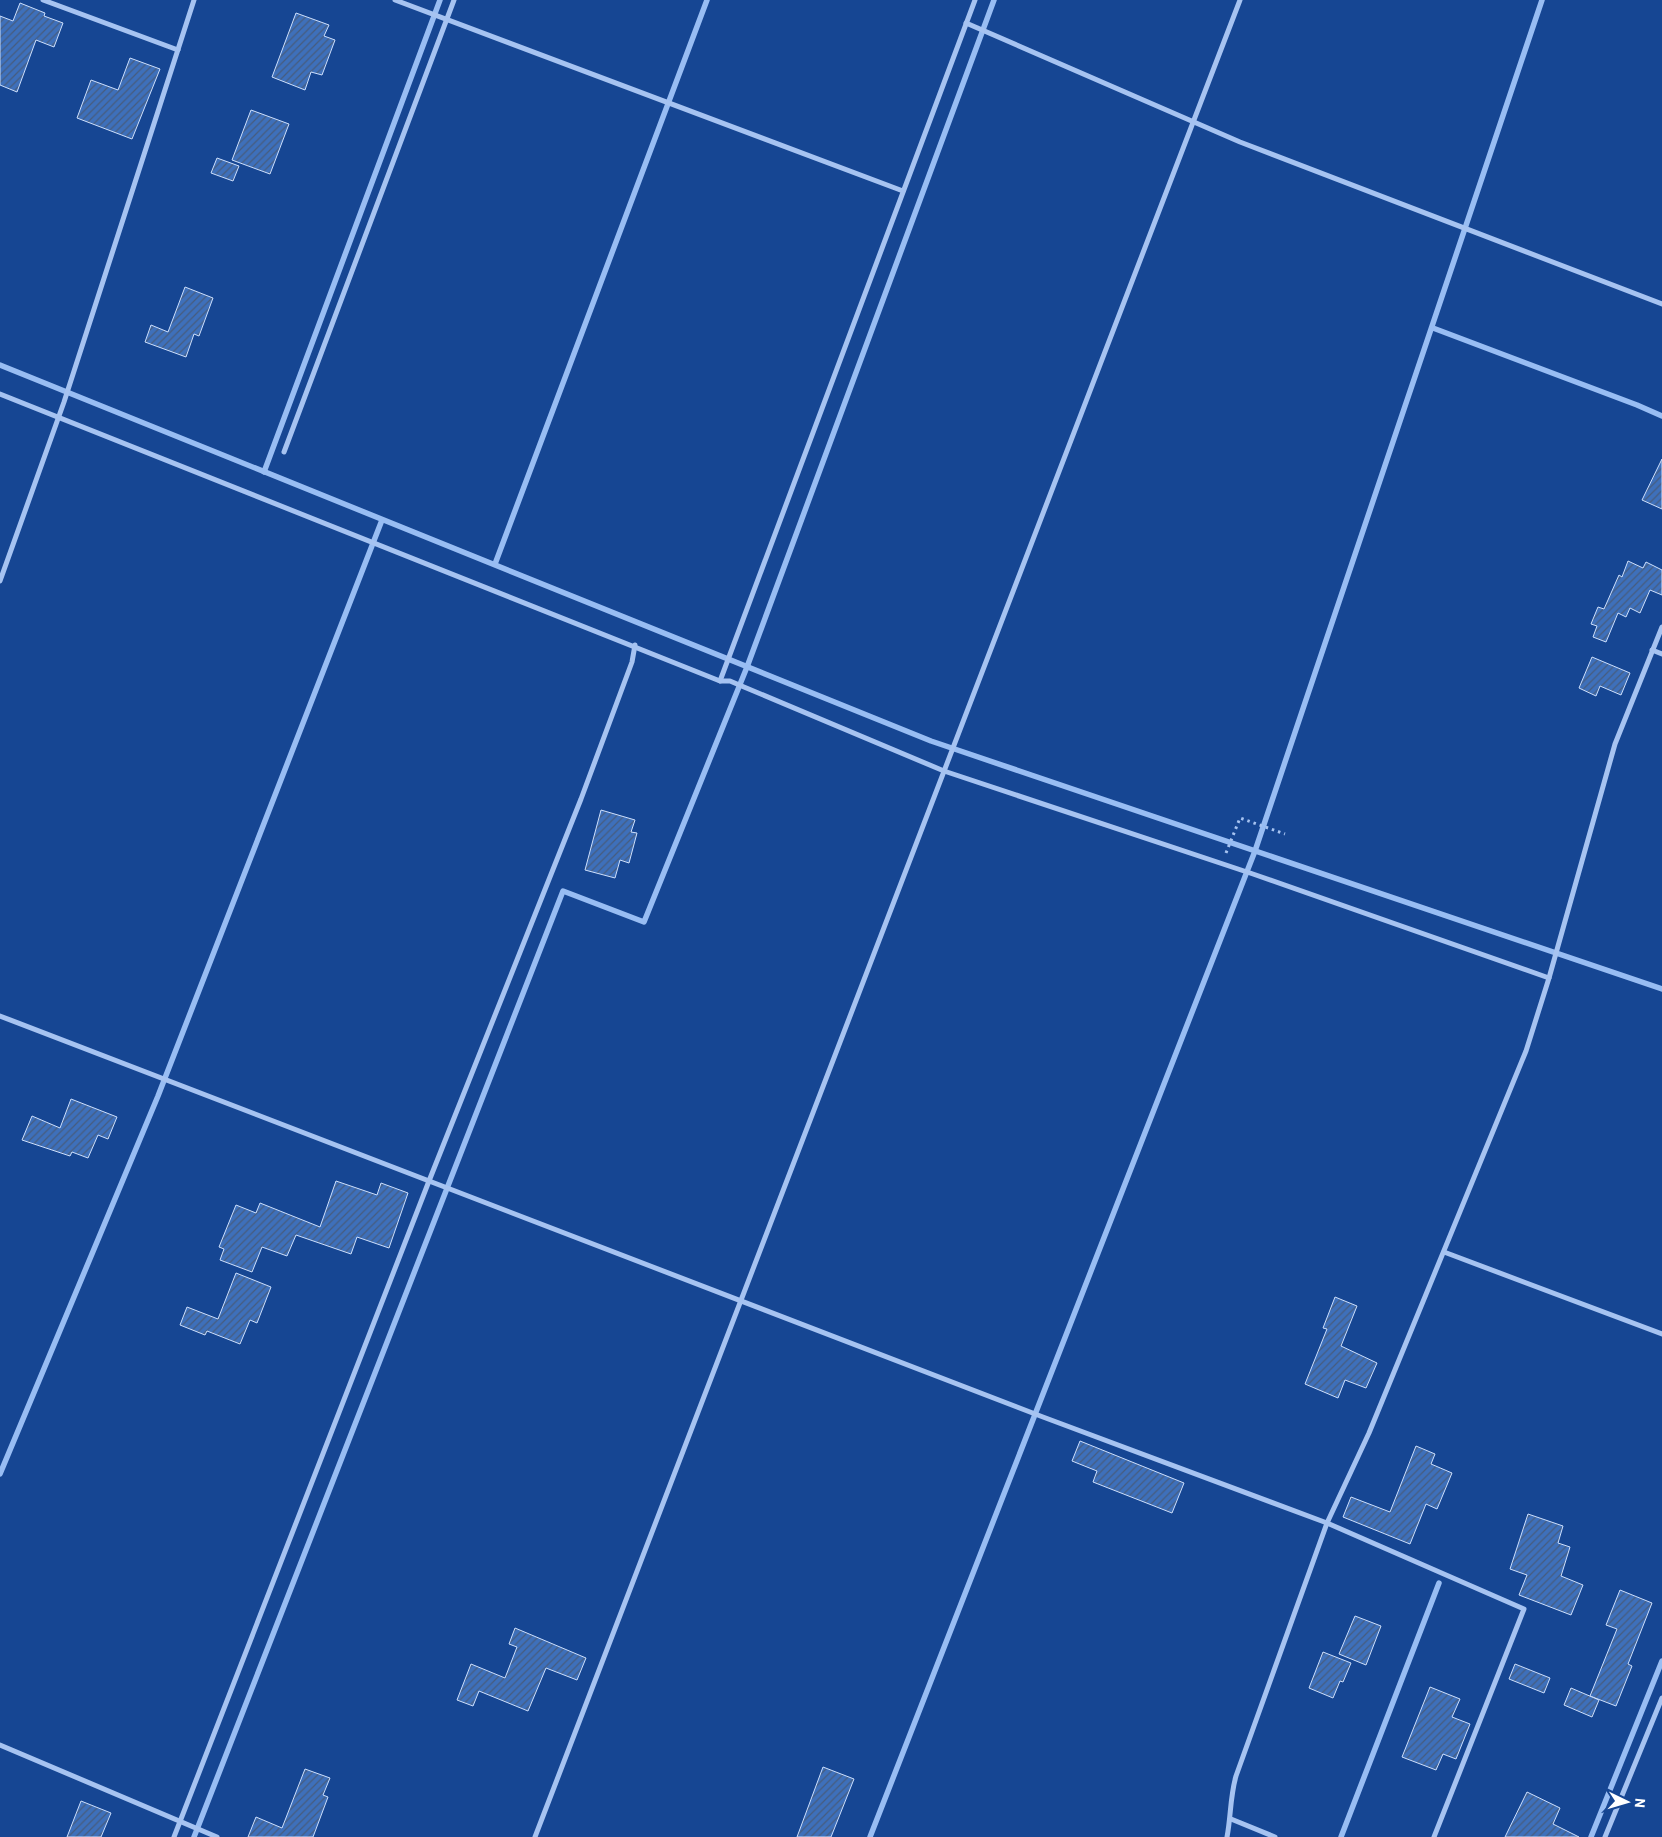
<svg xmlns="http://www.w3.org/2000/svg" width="1662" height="1837" viewBox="0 0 1662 1837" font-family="Barlow,sans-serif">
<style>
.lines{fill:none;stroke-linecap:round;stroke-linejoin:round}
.stream{stroke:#98bdf3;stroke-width:5.5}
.building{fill:url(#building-hatch);stroke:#cddffc}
.path{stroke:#a6c3f1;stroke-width:3;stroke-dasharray:2.5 4;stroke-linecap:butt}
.minor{stroke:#a6c3f1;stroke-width:5}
</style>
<defs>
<pattern id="building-hatch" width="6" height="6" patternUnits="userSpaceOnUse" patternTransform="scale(1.25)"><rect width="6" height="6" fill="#3e70bb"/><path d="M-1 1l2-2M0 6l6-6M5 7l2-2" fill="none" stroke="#465c7e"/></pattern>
</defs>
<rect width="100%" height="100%" fill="#164693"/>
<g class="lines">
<g class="stream">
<path d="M1433 328 1637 405 1662 416"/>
<path d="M0 365 931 741 1662 989"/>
<path d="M264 472 440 0"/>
<path d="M495 564 707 0"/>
<path d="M0 1474 158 1096 382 520"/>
<path d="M194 1837 563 891 644 922 747 667 994 0"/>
<path d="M870 1837 1255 851 1542 0"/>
<path d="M1341 1837 1439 1583"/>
<path d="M1591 1837 1662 1661"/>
</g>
</g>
<g class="building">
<path d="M20 3 45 13 44 16 63 23 54 47 36 40 17 92 0 85V16L13 21Z"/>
<path d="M296 13 329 25 324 36 335 40 322 75 311 72 305 90 272 77Z"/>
<path d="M130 58 160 69 132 139 77 118 91 80 118 90Z"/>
<path d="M251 110 289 124 270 174 232 160Z"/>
<path d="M217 158 239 166 233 181 211 173Z"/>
<path d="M185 287 213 298 199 336 194 334 186 357 145 342 151 325 168 332Z"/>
<path d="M1662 459V509L1642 500Z"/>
<path d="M1628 561 1643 568 1646 562 1662 570V595L1650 590 1640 613 1630 608 1626 617 1618 613 1606 642 1593 637 1597 626 1591 624 1598 607 1604 609 1619 575 1622 577Z"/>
<path d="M1592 657 1630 673 1621 695 1600 686 1596 696 1579 688Z"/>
<path d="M601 810 635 820 631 832 637 833 629 863 620 860 615 878 585 870Z"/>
<path d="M71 1099 117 1117 108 1139 98 1135 88 1158 72 1152 70 1156 22 1140 32 1116 60 1128Z"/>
<path d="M336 1181 377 1195 381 1183 408 1193 389 1248 357 1237 351 1254 296 1235 287 1256 262 1247 252 1272 220 1260 224 1249 219 1247 236 1205 256 1213 260 1203 320 1227Z"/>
<path d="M236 1273 271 1287 257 1323 250 1320 240 1344 207 1331 205 1335 180 1325 187 1307 218 1319Z"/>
<path d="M1335 1297 1357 1306 1341 1346 1377 1363 1366 1388 1345 1380 1338 1398 1305 1384 1327 1329 1323 1328Z"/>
<path d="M1080 1441 1184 1483 1172 1513 1093 1482 1097 1471 1072 1461Z"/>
<path d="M1416 1446 1435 1454 1431 1464 1452 1473 1437 1509 1426 1504 1410 1544 1343 1517 1351 1497 1390 1512Z"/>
<path d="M1528 1514 1563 1526 1558 1543 1570 1547 1561 1576 1583 1585 1571 1615 1519 1595 1527 1575 1510 1569Z"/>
<path d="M1620 1590 1652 1603 1628 1664 1632 1666 1616 1706 1590 1696 1617 1629 1606 1625Z"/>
<path d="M1355 1616 1381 1626 1366 1665 1339 1654Z"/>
<path d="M515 1628 586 1658 577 1680 546 1668 528 1711 479 1691 473 1706 457 1700 471 1664 505 1678 517 1647 509 1644Z"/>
<path d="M1323 1652 1351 1663 1343 1682 1340 1681 1333 1698 1309 1688Z"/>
<path d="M1515 1664 1550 1678 1544 1693 1509 1679Z"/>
<path d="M1430 1687 1460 1699 1452 1717 1470 1724 1456 1759 1443 1754 1436 1770 1402 1757Z"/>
<path d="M1571 1688 1599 1700 1592 1717 1564 1705Z"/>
<path d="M823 1767 854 1779 831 1837H797Z"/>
<path d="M305 1769 330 1778 323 1795 328 1797 313 1837H248L256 1817 282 1828Z"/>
<path d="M1527 1792 1560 1808 1553 1824 1579 1837H1505Z"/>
<path d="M81 1801 111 1813 101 1837H67Z"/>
</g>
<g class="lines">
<path class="path" d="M1226 853 1240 818 1285 834"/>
<g class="minor">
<path d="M43 0 178 50"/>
<path d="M395 0 903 191"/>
<path d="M966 23 1240 142 1662 304"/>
<path d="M0 394 720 681H730L744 687 944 771 1253 874 1549 978"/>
<path d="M284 452 454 0"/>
<path d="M0 581 64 402 194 0"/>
<path d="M1652 650 1662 654"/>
<path d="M720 681 975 0"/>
<path d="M0 1016 1043 1417 1327 1523 1524 1609 1434 1837"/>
<path d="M1444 1252 1662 1334"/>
<path d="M0 1745 217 1837"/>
<path d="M1231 1819 1275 1837"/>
<path d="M174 1837 429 1181 581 799 632 662 635 645"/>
<path d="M535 1837 1240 0"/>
<path d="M1227 1837C1231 1816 1230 1797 1236 1776L1327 1523 1369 1433 1526 1051 1549 978 1615 744 1662 627"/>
<path d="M1605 1837 1662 1698"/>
</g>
</g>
<g transform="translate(1627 1802) rotate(95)" stroke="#164693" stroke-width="4" paint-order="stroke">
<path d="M0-4L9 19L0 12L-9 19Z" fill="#ffffff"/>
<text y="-8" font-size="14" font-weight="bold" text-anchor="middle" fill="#ffffff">N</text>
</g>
</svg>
